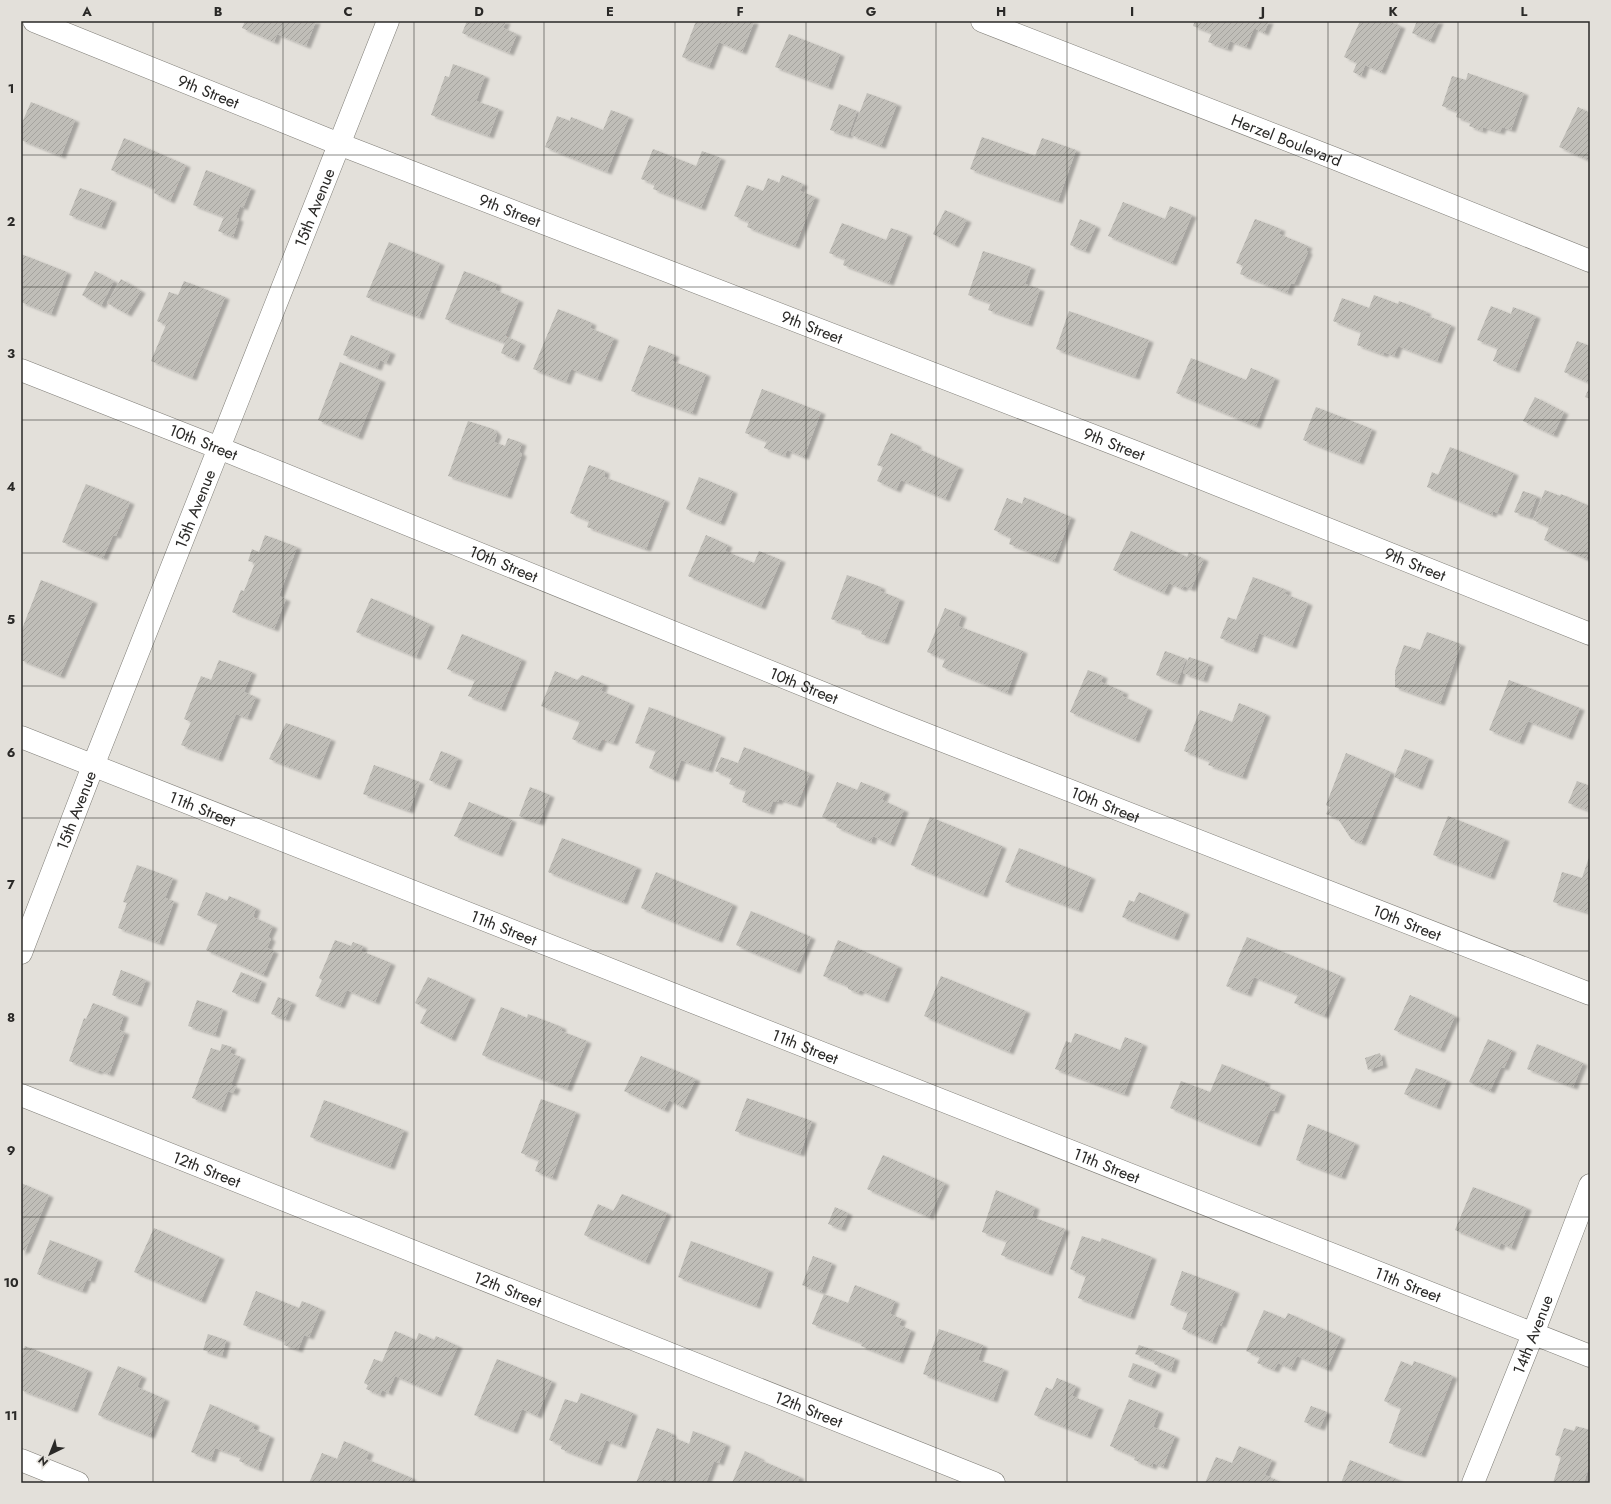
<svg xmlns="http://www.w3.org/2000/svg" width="1611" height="1504" viewBox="0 0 1611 1504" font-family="Jost,sans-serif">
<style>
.building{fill:url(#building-hatch);filter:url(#shadow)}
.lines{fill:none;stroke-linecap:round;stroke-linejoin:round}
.street-casing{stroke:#7f7d77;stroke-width:23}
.secondary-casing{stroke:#7f7d77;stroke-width:23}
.street{stroke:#fff;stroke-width:22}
.secondary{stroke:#fff;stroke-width:22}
.grid{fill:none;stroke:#2a2927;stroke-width:1;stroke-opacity:0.55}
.labels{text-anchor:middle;stroke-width:4;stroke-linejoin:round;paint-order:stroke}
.street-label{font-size:16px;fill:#2a2927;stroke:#e3e0da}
.neatline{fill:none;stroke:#2a2927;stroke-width:1.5}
.grid-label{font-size:13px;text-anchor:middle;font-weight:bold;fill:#2a2927}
</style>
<defs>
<pattern id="building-hatch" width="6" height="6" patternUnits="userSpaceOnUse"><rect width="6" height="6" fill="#c0beb8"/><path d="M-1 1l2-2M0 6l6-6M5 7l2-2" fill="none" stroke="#a5a39e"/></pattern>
<filter id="shadow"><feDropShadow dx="4.5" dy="2.5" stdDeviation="1" flood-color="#0004"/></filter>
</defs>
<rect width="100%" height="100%" fill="#e3e0da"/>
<g class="building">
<path d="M245 21H316L306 46 277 34 274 42 242 28Z"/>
<path d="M467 21H506L503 28 517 34 509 53 462 33Z"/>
<path d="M696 21H753L754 22 742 52 719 42 709 67 682 57Z"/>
<path d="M1195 21H1269L1264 33 1254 28 1246 47 1230 41 1227 49 1208 42 1212 33 1193 26Z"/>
<path d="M1360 21H1394L1393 23 1401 26 1381 72 1365 65 1361 76 1353 72 1357 63 1344 57Z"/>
<path d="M1417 21H1439L1430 41 1412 33Z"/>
<path d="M789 34 840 54 828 87 775 67Z"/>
<path d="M453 64 485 76 476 101 499 109 489 136 431 115 445 76 449 77Z"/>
<path d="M1468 73 1524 93 1511 130 1502 127 1500 132 1483 127 1482 131 1469 126 1471 122 1456 117 1458 112 1442 106 1452 76 1466 80Z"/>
<path d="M867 93 897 104 881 146 851 135Z"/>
<path d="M31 102 75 120 61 156 21 140V125Z"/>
<path d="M839 104 857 111 848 136 830 130Z"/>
<path d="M1578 107 1590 113V161L1559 147Z"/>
<path d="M611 110 629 117 607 172 545 147 557 116 570 121 571 117 603 130Z"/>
<path d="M982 137 1035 156 1042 138 1076 150 1058 201 970 169Z"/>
<path d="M124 138 186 165 170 201 154 193 155 189 111 170Z"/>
<path d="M653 149 696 166 702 151 721 158 701 208 653 189 655 184 641 179Z"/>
<path d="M206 170 251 188 243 208 240 206 236 218 239 219 233 237 218 231 224 217 193 205Z"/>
<path d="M782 175 803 184 800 191 815 197 795 246 747 227 749 222 734 216 747 185 763 191 768 178 779 183Z"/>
<path d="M80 188 112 200 101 227 69 215Z"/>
<path d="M1123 202 1165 219 1170 206 1192 215 1172 263 1108 236Z"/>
<path d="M945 210 967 220 954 245 933 234Z"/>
<path d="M1080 219 1096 226 1085 251 1070 245Z"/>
<path d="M1255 219 1281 229 1279 234 1308 246 1306 250 1308 252 1294 284 1291 283 1287 293 1240 274 1243 266 1236 263Z"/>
<path d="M842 223 886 240 891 228 908 234 889 283 843 265 845 259 829 253Z"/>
<path d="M389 242 440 263 419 317 366 297Z"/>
<path d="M983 251 1031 267 1025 284 1040 289 1028 324 988 310 991 303 968 295Z"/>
<path d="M21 254 67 272 51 314 21 302Z"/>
<path d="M95 271 114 281 101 306 82 295Z"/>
<path d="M464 271 497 284 495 290 519 300 505 336 521 343 514 359 501 353 505 343 445 319Z"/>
<path d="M121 279 141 291 127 314 107 303Z"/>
<path d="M184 281 225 297 192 378 151 361 166 325 157 321 169 292 178 295Z"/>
<path d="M1374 295 1398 304 1399 301 1427 312 1425 315 1451 325 1437 361 1398 346 1394 356 1384 352V355L1357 345 1361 332 1333 321 1342 298 1369 308Z"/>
<path d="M1491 306 1511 314 1513 307 1536 316 1515 370 1493 361 1498 348 1477 340Z"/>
<path d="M558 309 592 323 590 328 614 338 597 379 571 369 566 382 533 369Z"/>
<path d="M1069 311 1149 340 1135 377 1056 349Z"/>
<path d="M351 335 391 352 386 363 380 360 377 368 343 355Z"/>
<path d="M1577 341 1590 346V383L1564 372Z"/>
<path d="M649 345 675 355 672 361 706 374 692 413 631 391Z"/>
<path d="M1191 358 1246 380 1251 368 1275 378 1256 426 1176 393Z"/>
<path d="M340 362 381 380 358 437 318 420Z"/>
<path d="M1590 386V399L1585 397Z"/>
<path d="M762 389 821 412 804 457 787 450 785 456 764 448 767 441 745 433Z"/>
<path d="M1535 397 1564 412 1553 435 1523 421Z"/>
<path d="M1316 407 1372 429 1359 462 1303 440Z"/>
<path d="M468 421 493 429 497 434 494 442 505 446 508 438 522 443 519 452 522 454 507 496 448 476Z"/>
<path d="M891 433 917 445 916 448 959 467 945 499 901 480 896 490 877 481 883 467 877 465Z"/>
<path d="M1450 447 1514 473 1497 513 1493 511 1492 515 1427 487 1432 472 1438 475Z"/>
<path d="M589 465 605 471 604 477 665 500 646 549 587 527 589 521 570 513Z"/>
<path d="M699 477 733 491 720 523 686 509Z"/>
<path d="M86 484 130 502 116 536 113 535 103 558 62 542Z"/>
<path d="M1545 490 1560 496 1561 494 1590 506V551L1586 559 1544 540 1549 527 1533 520Z"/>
<path d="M1523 491 1537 496 1529 517 1514 512Z"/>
<path d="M1024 497 1071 517 1054 561 1009 544 1011 538 994 530 1007 498 1022 504Z"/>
<path d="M1131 531 1187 557 1189 552 1204 559 1191 589 1184 586 1182 589 1169 583 1164 593 1113 570Z"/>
<path d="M265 535 297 547 279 596 286 599 274 629 232 612 241 590 244 591 255 563 248 561 252 549 259 552Z"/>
<path d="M706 535 728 545 725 551 754 563 759 551 781 560 761 607 688 576Z"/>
<path d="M847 575 881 587 880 591 900 599 884 642 861 634 863 630 831 619Z"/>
<path d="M1253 577 1287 590 1285 594 1308 603 1292 646 1259 633 1253 651 1220 638 1228 617 1236 620Z"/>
<path d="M41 580 93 601 60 676 21 660V629H22Z"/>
<path d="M371 598 430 624 416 657 356 632Z"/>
<path d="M945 608 962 615 958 626 1023 651 1007 693 942 667 945 659 927 652Z"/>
<path d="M1427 632 1461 644 1440 703 1395 687V671L1404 645 1420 650Z"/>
<path d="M462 634 522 659 501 709 468 696 475 680 447 669Z"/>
<path d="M1165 651 1186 659 1177 683 1156 675Z"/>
<path d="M1189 657 1209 664 1203 680 1183 673Z"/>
<path d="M219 660 252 672 244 692 256 697 247 718 236 714 218 759 181 745 191 722 184 719 201 676 211 680Z"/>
<path d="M1088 670 1103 676 1101 682 1124 692 1122 696 1148 708 1135 740 1070 712Z"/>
<path d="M555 671 577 680 582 675 604 684 601 691 630 703 613 743 602 739 597 749 572 739 580 721 541 706Z"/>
<path d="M1509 680 1580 708 1568 737 1528 721 1519 742 1489 730Z"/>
<path d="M1239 703 1266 714 1242 777 1208 765 1210 761 1184 751 1200 710 1232 722Z"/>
<path d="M649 707 721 735 708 770 681 760 674 779 649 768 656 750 635 743Z"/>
<path d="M286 723 331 739 316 777 269 759Z"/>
<path d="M744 747 810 773 797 805 779 799 778 802 773 801 769 812 742 802 746 790 729 784 732 778 715 771 721 757 738 763Z"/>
<path d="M1405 749 1429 758 1418 787 1394 777Z"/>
<path d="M441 751 458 758 446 787 429 780Z"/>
<path d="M1346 753 1391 772 1361 843 1351 839 1338 819 1326 814 1330 807 1326 805Z"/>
<path d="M374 765 420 782 409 811 363 794Z"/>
<path d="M1577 781 1590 786V811L1568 803Z"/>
<path d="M837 782 857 790 861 782 886 792 882 800 904 810 890 844 873 836 871 842 836 827 838 823 822 817Z"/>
<path d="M530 787 550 795 539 823 519 816Z"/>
<path d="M469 802 512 820 498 854 454 836Z"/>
<path d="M1448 816 1505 839 1490 877 1433 855Z"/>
<path d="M930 817 1002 846 983 895 911 865Z"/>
<path d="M562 838 637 867 623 902 548 872Z"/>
<path d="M1019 848 1091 877 1078 910 1005 882Z"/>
<path d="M1590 854V913L1553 902 1562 872 1582 878Z"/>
<path d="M137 865 173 878 165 898 174 901 159 943 118 928 127 903 123 902Z"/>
<path d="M656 872 733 904 718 940 641 908Z"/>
<path d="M206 892 227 901 229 896 256 908 253 917 273 926 268 937 271 939 267 948 274 951 263 975 206 950 218 924 197 915Z"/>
<path d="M1139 892 1185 912 1174 938 1122 917 1129 900 1134 902Z"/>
<path d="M751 911 811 937 796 971 736 945Z"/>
<path d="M1247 937 1341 976 1324 1016 1294 1003 1298 995 1254 977 1247 994 1226 986Z"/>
<path d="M335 940 351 946 353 942 363 946 361 951 391 963 375 1002 347 990 340 1006 315 996 322 980 319 978Z"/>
<path d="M838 940 898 966 884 1000 860 990 858 993 848 989V986L823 976Z"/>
<path d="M121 970 146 980 137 1004 112 995Z"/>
<path d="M241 972 262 981 254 1001 232 992Z"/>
<path d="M941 976 1026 1011 1009 1052 924 1016Z"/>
<path d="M428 977 471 997 451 1039 420 1023 427 1009 415 1003Z"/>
<path d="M1410 995 1455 1016 1440 1050 1394 1030Z"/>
<path d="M278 997 292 1002 285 1019 271 1014Z"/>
<path d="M197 1000 223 1009 215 1035 188 1026Z"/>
<path d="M93 1003 124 1015 119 1030 125 1032 109 1074 99 1070 98 1072 69 1061 84 1018 86 1019Z"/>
<path d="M501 1007 527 1018 528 1014 562 1027 561 1031 587 1041 567 1089 482 1055Z"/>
<path d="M1075 1033 1120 1050 1125 1037 1143 1044 1124 1094 1055 1069 1066 1041 1071 1043Z"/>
<path d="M1488 1039 1512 1050 1504 1068 1501 1067 1490 1091 1469 1082Z"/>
<path d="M222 1044 232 1047 230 1053 241 1057 231 1085 236 1087 233 1093 228 1091 221 1110 192 1098 211 1048 220 1051Z"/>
<path d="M1537 1044 1583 1063 1573 1087 1527 1069Z"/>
<path d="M1380 1053 1383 1065 1368 1070 1365 1058Z"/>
<path d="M641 1056 696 1079 682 1107 669 1100 664 1110 624 1091Z"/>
<path d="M1222 1064 1266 1082 1264 1086 1281 1093 1274 1111 1270 1110 1256 1144 1170 1108 1181 1081 1210 1092Z"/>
<path d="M1416 1068 1447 1080 1436 1107 1404 1094Z"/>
<path d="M747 1098 812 1121 800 1154 735 1131Z"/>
<path d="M541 1099 576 1112 552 1178 535 1171 539 1160 521 1153Z"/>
<path d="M324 1100 404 1130 390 1167 310 1137Z"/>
<path d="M1308 1124 1355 1143 1341 1177 1296 1160Z"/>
<path d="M883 1155 945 1183 929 1217 867 1189Z"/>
<path d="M21 1183 49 1195 25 1251 23 1250 21 1254Z"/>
<path d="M1473 1187 1527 1208 1511 1248 1501 1243 1499 1248 1455 1230Z"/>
<path d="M996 1190 1035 1207 1032 1217 1065 1229 1048 1273 1001 1255 1007 1241 982 1232Z"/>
<path d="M622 1194 667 1213 645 1262 584 1235 598 1204 613 1211Z"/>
<path d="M835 1207 848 1213 841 1229 828 1224Z"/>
<path d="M154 1228 220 1257 201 1301 134 1272Z"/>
<path d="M1082 1236 1100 1242 1102 1238 1152 1257 1130 1317 1078 1298 1086 1276 1070 1269Z"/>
<path d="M50 1240 98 1259 90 1281 87 1279 82 1291 37 1274Z"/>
<path d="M691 1241 769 1270 756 1306 678 1277Z"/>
<path d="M813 1256 832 1263 821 1292 802 1285Z"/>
<path d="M1182 1271 1235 1291 1221 1326 1219 1324 1212 1342 1182 1329 1188 1312 1170 1305Z"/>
<path d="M855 1285 895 1301 890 1314 902 1319 899 1325 911 1330 899 1361 861 1346 862 1343 812 1324 824 1294 848 1303Z"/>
<path d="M256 1291 299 1308 302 1301 321 1309 309 1337 304 1335 298 1350 284 1345 285 1341 243 1325Z"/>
<path d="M1264 1310 1285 1319 1288 1313 1341 1337 1327 1369 1297 1356 1291 1369 1278 1363 1274 1370 1257 1363 1260 1357 1246 1351Z"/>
<path d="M939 1329 983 1345 978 1360 1004 1369 993 1400 923 1374Z"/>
<path d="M395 1331 416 1340 419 1333 434 1340 436 1336 458 1346 437 1394 395 1376 388 1393 382 1390 380 1395 366 1389 368 1385 364 1383 374 1359 382 1362Z"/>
<path d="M208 1334 226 1340 222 1356 203 1350Z"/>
<path d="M1139 1345 1175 1358 1171 1371 1154 1364 1155 1361 1135 1354Z"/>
<path d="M25 1346 88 1370 73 1410 21 1390V1357Z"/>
<path d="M497 1359 552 1381 537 1416 522 1409 513 1431 474 1415Z"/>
<path d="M1401 1361 1412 1366 1414 1361 1453 1376 1421 1455 1389 1443 1401 1408 1384 1401Z"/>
<path d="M1133 1363 1157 1372 1151 1386 1128 1377Z"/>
<path d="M118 1366 142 1376 137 1387 165 1399 150 1436 98 1415Z"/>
<path d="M1057 1378 1076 1386 1072 1396 1099 1407 1087 1436 1034 1415 1046 1387 1052 1390Z"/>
<path d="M581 1393 633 1413 621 1446 606 1440 597 1463 561 1449 562 1445 549 1440 565 1399 577 1403Z"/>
<path d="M1129 1399 1159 1411 1153 1427 1175 1436 1163 1467 1153 1463 1152 1467 1134 1460 1135 1457 1110 1446Z"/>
<path d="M210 1404 255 1424 253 1429 270 1436 258 1469 239 1461 241 1457 215 1448 211 1460 191 1452Z"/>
<path d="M1311 1406 1327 1412 1320 1428 1304 1422Z"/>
<path d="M1576 1426 1590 1430V1462L1584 1483H1553L1561 1457 1555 1455 1564 1428 1574 1431Z"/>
<path d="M657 1428 671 1433 672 1437 689 1444 693 1431 726 1444 719 1463 714 1461 706 1483H675L663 1479 662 1483H636Z"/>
<path d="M344 1441 369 1452 366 1459 412 1478 410 1483H309L322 1453 337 1459Z"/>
<path d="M1239 1446 1272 1460 1265 1475 1283 1483H1205L1216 1457 1232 1463Z"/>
<path d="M745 1451 760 1458V1460L800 1477 797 1483H732Z"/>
<path d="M1350 1460 1399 1480 1398 1483H1341Z"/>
</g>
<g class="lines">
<g class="street-casing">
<g id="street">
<path id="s1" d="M34 21 339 144 1138 453 1590 634"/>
<path id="s2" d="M21 370 219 448 887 719 1590 994"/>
<path id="s3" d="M21 737 1590 1356"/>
<path id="s4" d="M21 953 93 766 388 21"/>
<path id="s5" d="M21 1095 994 1483"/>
<path d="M21 1460 78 1483"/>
<path id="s6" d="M1473 1483 1533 1334 1590 1185"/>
</g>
</g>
<g class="secondary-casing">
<g id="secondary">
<path id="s7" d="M982 21 1336 159 1590 261"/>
</g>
</g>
<use href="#street" class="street"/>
<use href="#secondary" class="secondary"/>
</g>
<path class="grid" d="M153 21V1483M283 21V1483M414 21V1483M544 21V1483M675 21V1483M806 21V1483M936 21V1483M1067 21V1483M1197 21V1483M1328 21V1483M1458 21V1483M21 155H1590M21 287H1590M21 420H1590M21 553H1590M21 686H1590M21 818H1590M21 951H1590M21 1084H1590M21 1217H1590M21 1349H1590"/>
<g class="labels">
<g class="street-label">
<text dy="6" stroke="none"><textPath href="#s1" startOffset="188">9th Street</textPath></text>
<text dy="6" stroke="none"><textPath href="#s7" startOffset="327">Herzel Boulevard</textPath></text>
<text dy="6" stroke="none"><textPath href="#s4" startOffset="801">15th Avenue</textPath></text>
<text dy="6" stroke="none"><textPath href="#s1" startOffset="512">9th Street</textPath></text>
<text dy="6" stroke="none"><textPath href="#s1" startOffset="836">9th Street</textPath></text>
<text dy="6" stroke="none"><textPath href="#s2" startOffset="196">10th Street</textPath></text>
<text dy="6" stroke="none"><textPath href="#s1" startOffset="1160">9th Street</textPath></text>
<text dy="6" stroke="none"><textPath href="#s4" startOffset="477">15th Avenue</textPath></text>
<text dy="6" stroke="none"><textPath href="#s2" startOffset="520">10th Street</textPath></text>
<text dy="6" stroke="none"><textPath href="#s1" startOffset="1484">9th Street</textPath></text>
<text dy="6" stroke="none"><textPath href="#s2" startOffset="844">10th Street</textPath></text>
<text dy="6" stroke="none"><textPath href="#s2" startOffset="1168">10th Street</textPath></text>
<text dy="6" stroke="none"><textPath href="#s3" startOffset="195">11th Street</textPath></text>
<text dy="6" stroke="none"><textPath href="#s4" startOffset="153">15th Avenue</textPath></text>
<text dy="6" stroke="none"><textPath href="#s2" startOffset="1492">10th Street</textPath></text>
<text dy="6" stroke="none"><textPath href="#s3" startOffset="519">11th Street</textPath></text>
<text dy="6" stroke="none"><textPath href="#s3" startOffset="843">11th Street</textPath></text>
<text dy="6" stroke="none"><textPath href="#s3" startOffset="1167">11th Street</textPath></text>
<text dy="6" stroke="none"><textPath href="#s5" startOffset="200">12th Street</textPath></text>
<text dy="6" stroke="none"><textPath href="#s3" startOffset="1491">11th Street</textPath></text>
<text dy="6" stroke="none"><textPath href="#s5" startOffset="524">12th Street</textPath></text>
<text dy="6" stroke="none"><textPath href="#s6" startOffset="160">14th Avenue</textPath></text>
<text dy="6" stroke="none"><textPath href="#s5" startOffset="848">12th Street</textPath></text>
</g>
</g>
<rect width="1611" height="1504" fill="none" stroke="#e3e0da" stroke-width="44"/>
<g transform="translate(50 1454) rotate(223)" stroke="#e3e0da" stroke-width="3" paint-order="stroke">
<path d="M0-3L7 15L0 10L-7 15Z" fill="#2a2927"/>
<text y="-6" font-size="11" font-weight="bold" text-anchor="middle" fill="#2a2927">N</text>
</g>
<rect x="22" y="22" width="1567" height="1460" class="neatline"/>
<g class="grid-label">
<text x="87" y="16">A</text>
<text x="218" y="16">B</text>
<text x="348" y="16">C</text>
<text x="479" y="16">D</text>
<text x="610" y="16">E</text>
<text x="740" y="16">F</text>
<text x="871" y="16">G</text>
<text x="1001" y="16">H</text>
<text x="1132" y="16">I</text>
<text x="1263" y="16">J</text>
<text x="1393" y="16">K</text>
<text x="1524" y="16">L</text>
<text x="11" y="93">1</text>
<text x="11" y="226">2</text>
<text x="11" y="358">3</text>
<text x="11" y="491">4</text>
<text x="11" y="624">5</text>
<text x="11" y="757">6</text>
<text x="11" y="889">7</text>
<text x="11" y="1022">8</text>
<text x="11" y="1155">9</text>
<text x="11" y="1287">10</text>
<text x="11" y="1420">11</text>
</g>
</svg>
